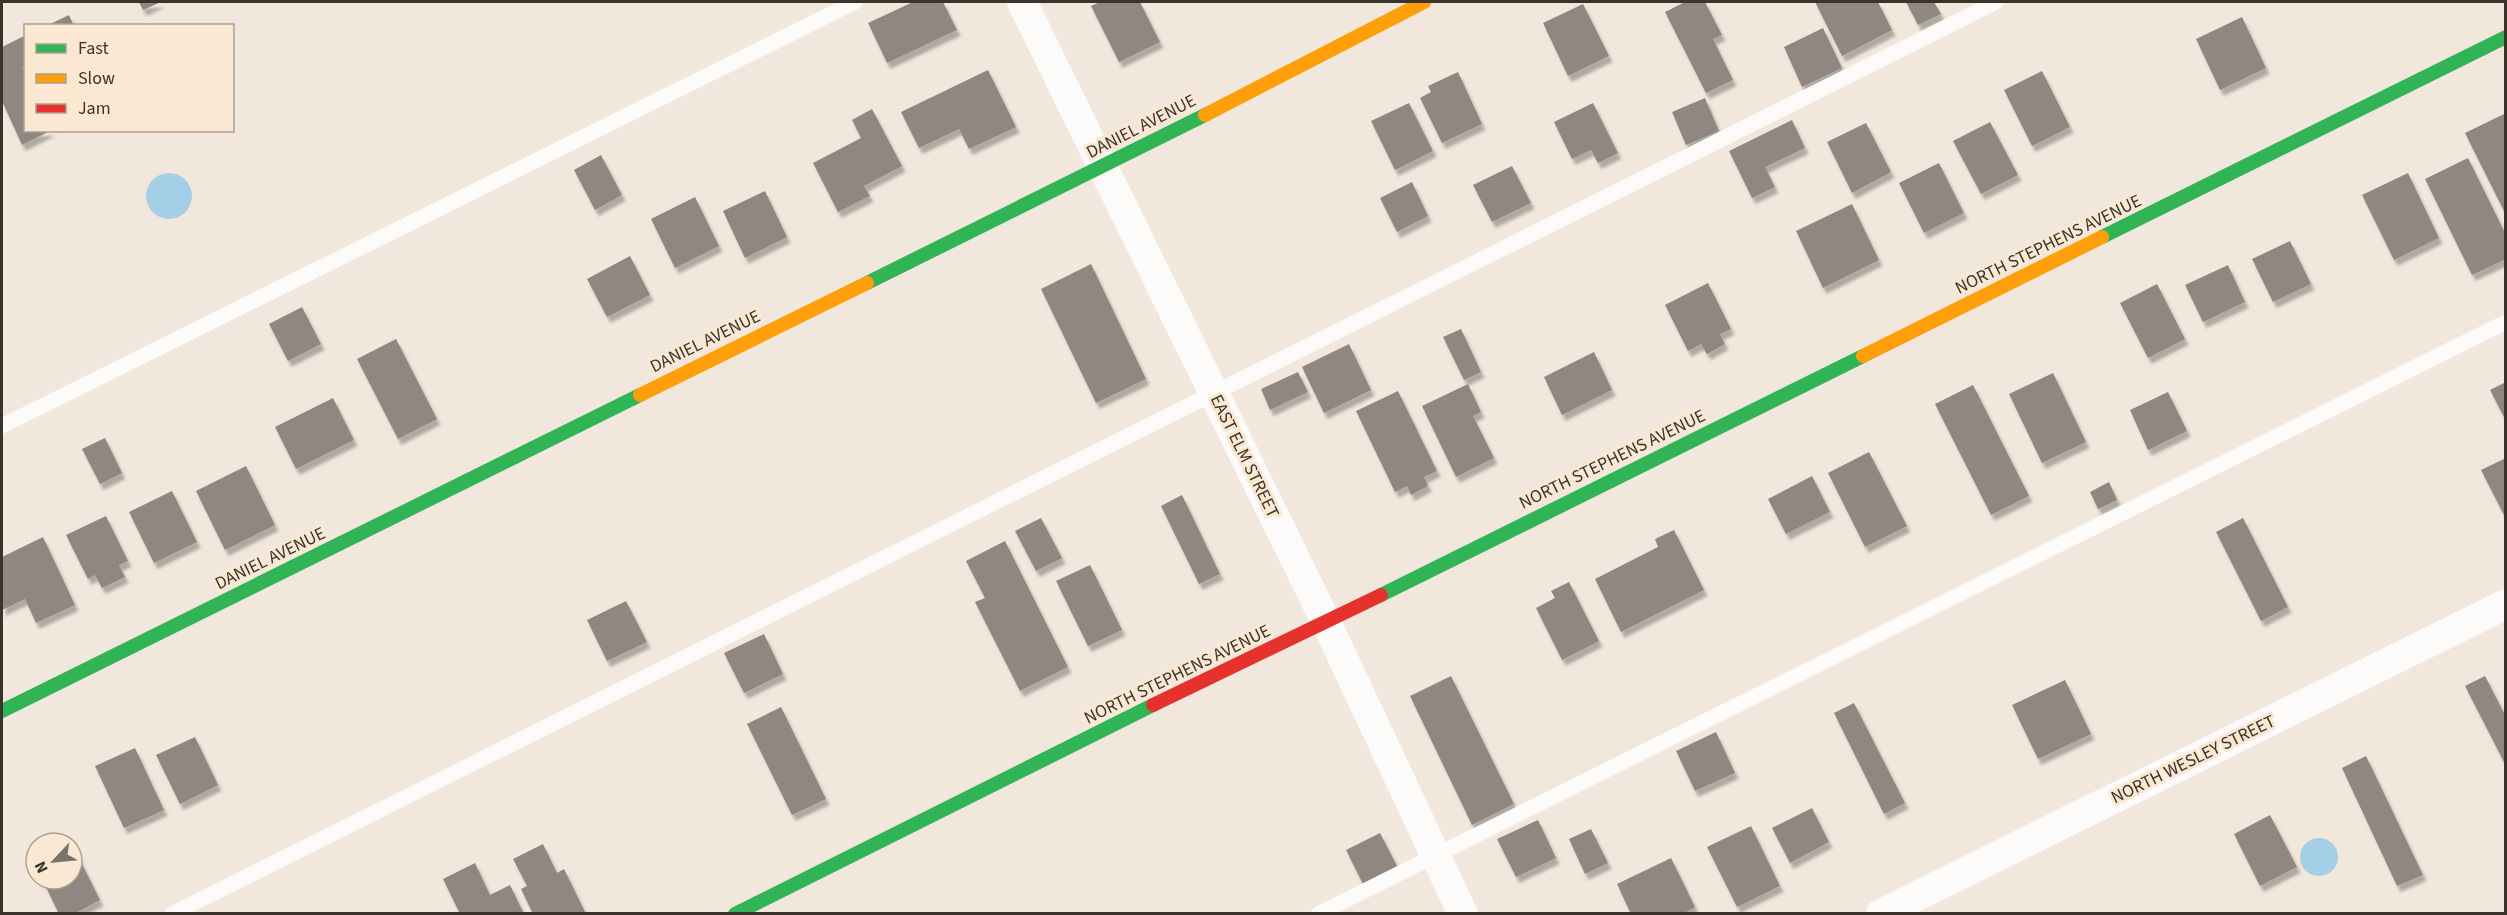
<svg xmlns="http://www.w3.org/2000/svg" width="2507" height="915" viewBox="0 0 2507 915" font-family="'Source Sans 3',sans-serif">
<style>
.water{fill:#a5cfe6}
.building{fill:#8f8780;filter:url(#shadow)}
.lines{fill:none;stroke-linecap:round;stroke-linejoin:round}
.lane{stroke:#fdfbfa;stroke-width:15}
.street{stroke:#fdfbfa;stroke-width:30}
.fast{stroke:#30b455;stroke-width:14}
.slow{stroke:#ff9f0a;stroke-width:14}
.jam{stroke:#e5322d;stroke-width:14}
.labels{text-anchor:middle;stroke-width:6;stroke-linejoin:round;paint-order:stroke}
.street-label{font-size:18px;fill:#3a342b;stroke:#fae8d3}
</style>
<defs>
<filter id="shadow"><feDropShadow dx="3.5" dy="6" stdDeviation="1.5" flood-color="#0004"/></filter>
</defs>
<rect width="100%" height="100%" fill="#f1e7dc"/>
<g class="water">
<circle cx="169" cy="196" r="23"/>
<circle cx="2319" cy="857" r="19"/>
</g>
<g class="building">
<path d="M139 2H161L143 10Z"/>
<path d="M913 2H943L957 30 887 63 868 23Z"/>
<path d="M1100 2H1140L1160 42 1119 62 1091 6Z"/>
<path d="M1685 2H1705L1722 35 1713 39 1733 80 1706 93 1665 12Z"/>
<path d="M1815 2H1878L1892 30 1842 56Z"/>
<path d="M1906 2H1934L1941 14 1918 25Z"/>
<path d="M1583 4 1609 56 1568 76 1543 23Z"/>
<path d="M69 15 74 26H46Z"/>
<path d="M2242 17 2266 68 2220 90 2196 39Z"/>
<path d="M1823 28 1842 68 1802 87 1784 47Z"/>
<path d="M26 35V66L22 67 26 74V130H52L22 145 2 101V47Z"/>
<path d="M988 70 1016 127 969 149 959 129 919 148 901 112Z"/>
<path d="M2042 71 2070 127 2032 146 2004 90Z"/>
<path d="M1458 72 1482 124 1442 143 1420 98 1431 92 1428 86Z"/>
<path d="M1705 98 1719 131 1686 145 1672 112Z"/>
<path d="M1409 103 1433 151 1395 170 1371 121Z"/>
<path d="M1593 103 1618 153 1598 163 1591 150 1572 159 1554 122Z"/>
<path d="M872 109 902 166 864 186 870 196 838 212 813 163 861 138 852 120Z"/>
<path d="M2506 113V215L2465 133Z"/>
<path d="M1792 120 1805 148 1765 167 1775 187 1752 198 1729 151Z"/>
<path d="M1990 122 2018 175 1981 194 1953 141Z"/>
<path d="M1866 123 1891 172 1852 193 1827 142Z"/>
<path d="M601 155 622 195 595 210 574 170Z"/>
<path d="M2468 158 2506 235V259L2472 275 2425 179Z"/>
<path d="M1939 163 1964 213 1924 233 1899 183Z"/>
<path d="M1512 166 1531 203 1492 222 1473 185Z"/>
<path d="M2408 173 2439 238 2394 260 2362 195Z"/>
<path d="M1412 182 1428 216 1397 232 1380 198Z"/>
<path d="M765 191 787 237 745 258 723 211Z"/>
<path d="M695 197 719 246 675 268 651 219Z"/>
<path d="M1852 204 1879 260 1823 288 1796 231Z"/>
<path d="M2290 241 2311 284 2273 302 2252 259Z"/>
<path d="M630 256 650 295 607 317 587 279Z"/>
<path d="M1091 264 1146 379 1096 403 1041 289Z"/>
<path d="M2228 265 2245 302 2203 322 2185 285Z"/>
<path d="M1708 283 1731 329 1720 334 1725 344 1707 354 1701 344 1688 351 1665 305Z"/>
<path d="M2157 284 2185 339 2148 358 2120 303Z"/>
<path d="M302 307 321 344 288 361 269 324Z"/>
<path d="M1461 329 1481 372 1464 380 1443 337Z"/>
<path d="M396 339 437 419 398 439 357 359Z"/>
<path d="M1349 344 1371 390 1324 413 1302 367Z"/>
<path d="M1594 352 1612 390 1562 415 1544 377Z"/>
<path d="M1298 372 1308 392 1270 410 1261 389Z"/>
<path d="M2053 373 2086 442 2042 463 2009 394Z"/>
<path d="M2506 382V421L2490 390Z"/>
<path d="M1468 384 1481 412 1473 416 1494 458 1456 477 1422 406Z"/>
<path d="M1973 385 2029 496 1991 515 1935 404Z"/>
<path d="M1398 391 1437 471 1424 477 1428 486 1411 495 1407 486 1395 492 1356 411Z"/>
<path d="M2168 392 2187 431 2148 450 2130 410Z"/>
<path d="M333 398 354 440 296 469 275 427Z"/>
<path d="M105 438 122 473 100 484 82 449Z"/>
<path d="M1869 452 1907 526 1865 547 1828 473Z"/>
<path d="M2506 458V514L2504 515 2481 470Z"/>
<path d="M246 466 275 525 225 550 196 491Z"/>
<path d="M1812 476 1830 512 1786 534 1768 499Z"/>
<path d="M2109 482 2117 500 2098 509 2090 492Z"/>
<path d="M172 491 197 542 154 563 129 512Z"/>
<path d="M1182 495 1220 574 1199 584 1161 506Z"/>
<path d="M106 516 128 561 119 565 125 577 102 588 95 575 88 579 66 535Z"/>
<path d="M1041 518 1062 558 1036 571 1015 531Z"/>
<path d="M2243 518 2288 607 2261 621 2216 532Z"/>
<path d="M1674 530 1704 590 1621 632 1595 579 1658 547 1655 539Z"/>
<path d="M43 537 75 605 36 623 25 599 2 610V557Z"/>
<path d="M1005 541 1068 667 1020 691 975 602 985 598 966 561Z"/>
<path d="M1090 565 1122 630 1088 646 1056 581Z"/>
<path d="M1569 582 1599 641 1562 660 1536 608 1555 598 1551 591Z"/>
<path d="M626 601 647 642 607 661 587 620Z"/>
<path d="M764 634 783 674 744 693 724 653Z"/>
<path d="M1451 676 1514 804 1472 825 1410 696Z"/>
<path d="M2485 676 2506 717V766L2465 686Z"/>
<path d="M2065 680 2091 734 2038 759 2012 705Z"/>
<path d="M1854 703 1905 803 1884 814 1834 713Z"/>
<path d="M781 707 826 799 792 815 747 724Z"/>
<path d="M1716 732 1735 773 1695 791 1676 751Z"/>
<path d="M195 737 218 785 180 804 156 755Z"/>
<path d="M135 748 164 810 124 828 95 766Z"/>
<path d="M2366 756 2423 875 2397 886 2342 768Z"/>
<path d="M1812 808 1829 842 1790 863 1772 828Z"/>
<path d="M2270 815 2297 867 2260 886 2234 834Z"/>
<path d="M1538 820 1556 858 1516 877 1497 839Z"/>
<path d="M1751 826 1780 886 1737 907 1707 847Z"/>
<path d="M1591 829 1608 863 1585 874 1569 839Z"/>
<path d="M1380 833 1397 866 1363 884 1346 850Z"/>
<path d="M543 844 557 873 564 869 586 914H533L521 889 527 886 513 859Z"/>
<path d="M78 856 100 900 74 914H59L42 879H72V859Z"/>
<path d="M1671 858 1695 907 1683 914H1631L1617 884Z"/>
<path d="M475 863 490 895 510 885 524 914H460L443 879Z"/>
</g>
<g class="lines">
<g class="lane">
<path d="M2 426 855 2"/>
<path d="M172 914 1996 2"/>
<path d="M1318 914 2506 322"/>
</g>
<g class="street">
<path d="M1022 2 1326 622 1463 914"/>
<path d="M1881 914 2506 604"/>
</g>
<g class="fast">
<path d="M2102 237 2506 37"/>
<path d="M867 283 1205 115"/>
<path d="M1381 595 1863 356"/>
<path d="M2 711 640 395"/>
<path d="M735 914 1153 705"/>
</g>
<g class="slow">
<path d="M1205 115 1424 2"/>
<path d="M1863 356 2102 237"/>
<path d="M640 395 867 283"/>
</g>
<path class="jam" d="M1153 705 1381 595"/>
</g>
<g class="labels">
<g class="street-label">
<text transform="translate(1141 126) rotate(-27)" y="6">DANIEL AVENUE</text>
<text transform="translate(2048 244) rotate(-26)" y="6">NORTH STEPHENS AVENUE</text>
<text transform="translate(705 341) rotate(-26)" y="6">DANIEL AVENUE</text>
<text transform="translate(1245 456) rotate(64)" y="6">EAST ELM STREET</text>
<text transform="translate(1612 459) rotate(-26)" y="6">NORTH STEPHENS AVENUE</text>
<text transform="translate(270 558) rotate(-26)" y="6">DANIEL AVENUE</text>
<text transform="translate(1177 674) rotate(-26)" y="6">NORTH STEPHENS AVENUE</text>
<text transform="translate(2193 759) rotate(-26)" y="6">NORTH WESLEY STREET</text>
</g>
</g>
<rect width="2507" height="915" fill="none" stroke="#3a342b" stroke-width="6"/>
<rect x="24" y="24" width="210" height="108" fill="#fae8d3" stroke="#ada090" stroke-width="1.5"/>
<rect x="36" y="44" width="30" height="9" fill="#30b455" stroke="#ada090" stroke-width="1.5"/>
<text x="78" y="54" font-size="18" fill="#3a342b">Fast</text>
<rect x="36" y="74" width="30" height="9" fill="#ff9f0a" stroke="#ada090" stroke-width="1.5"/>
<text x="78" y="84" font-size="18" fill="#3a342b">Slow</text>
<rect x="36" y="104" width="30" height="9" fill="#e5322d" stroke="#ada090" stroke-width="1.5"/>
<text x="78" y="114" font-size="18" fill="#3a342b">Jam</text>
<g transform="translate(54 861) rotate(244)"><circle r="28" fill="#fae8d3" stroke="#ada090" stroke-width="1.5"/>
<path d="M0-4.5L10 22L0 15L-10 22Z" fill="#7a7369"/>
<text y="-9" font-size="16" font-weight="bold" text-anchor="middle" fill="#3a342b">N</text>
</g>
</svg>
